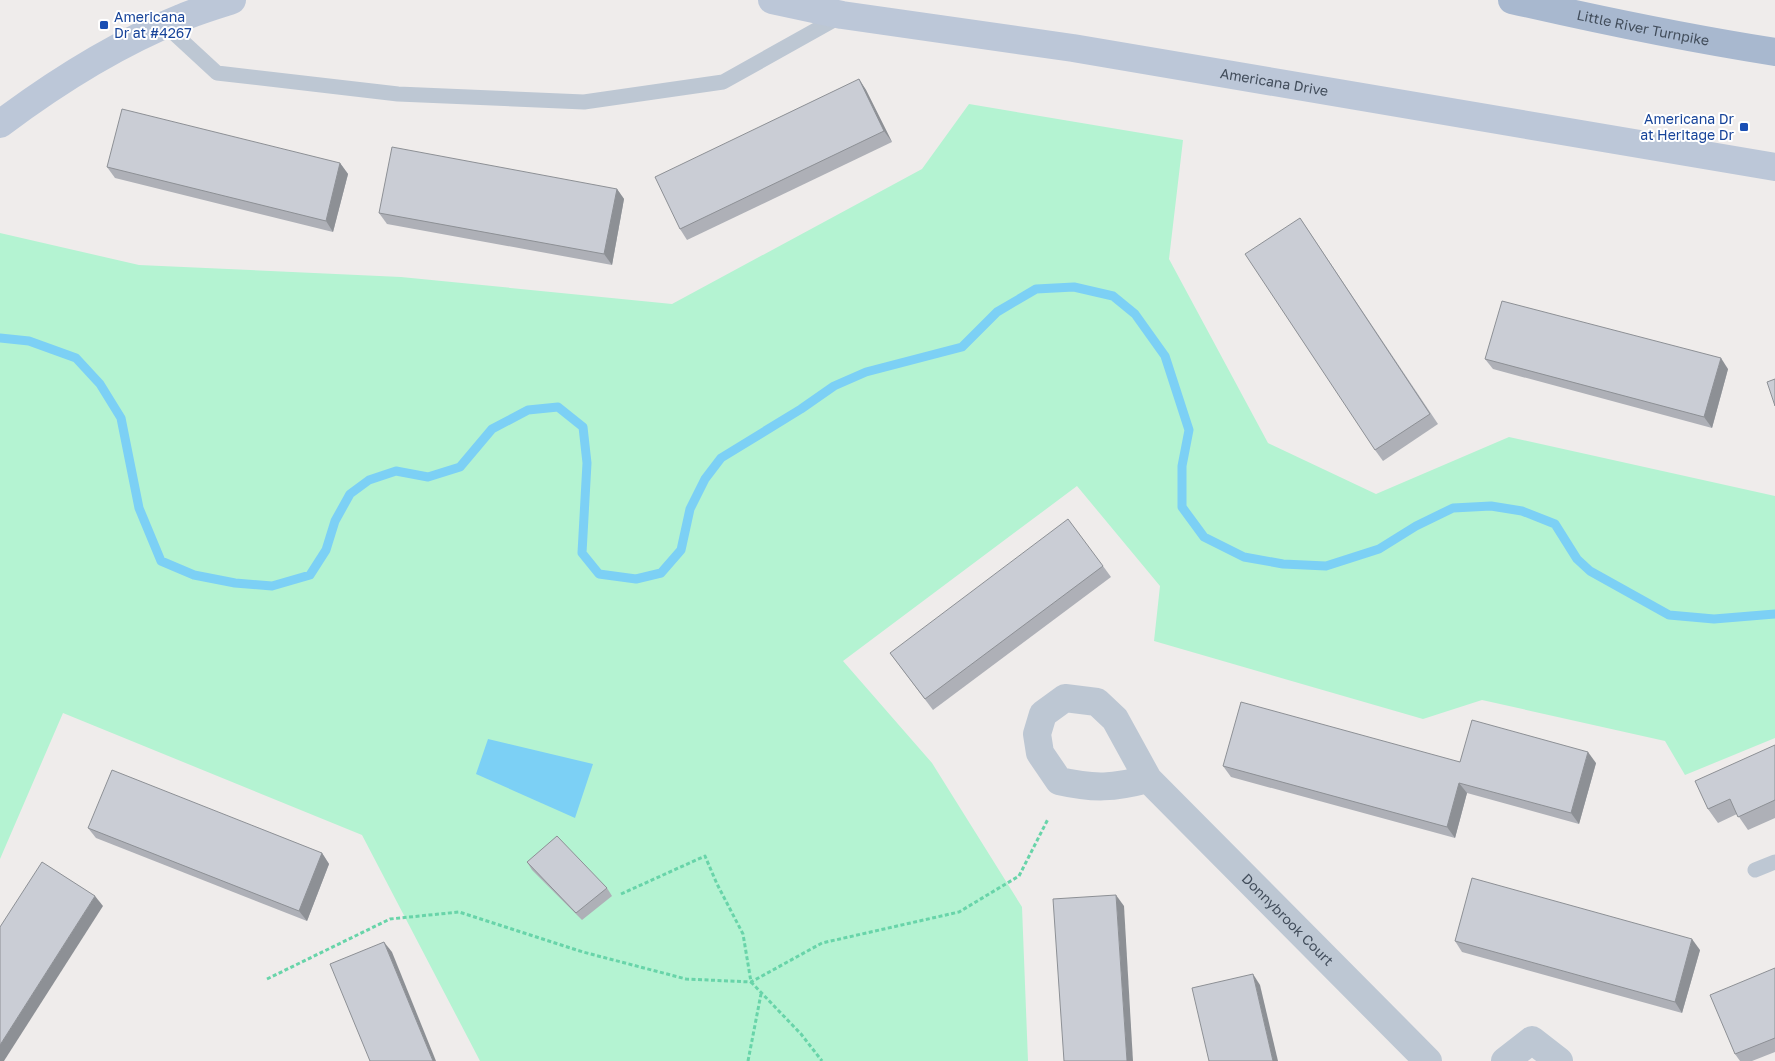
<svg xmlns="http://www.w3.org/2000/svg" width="1775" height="1061" viewBox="0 0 1775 1061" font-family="'Golos Text',sans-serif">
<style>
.green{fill:#b4f3d2}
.water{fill:#7cd0f5}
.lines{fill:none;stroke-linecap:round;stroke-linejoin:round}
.stream{stroke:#7cd0f5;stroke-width:9}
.path{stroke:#68d4a9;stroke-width:3;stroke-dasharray:4 2.5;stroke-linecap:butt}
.lane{stroke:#bdc7d3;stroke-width:15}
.street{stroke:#bdc7d3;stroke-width:28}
.secondary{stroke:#bcc7d8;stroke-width:28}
.primary{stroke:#a8b8cf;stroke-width:28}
.wall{fill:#aeb0b7}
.shaded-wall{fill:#8d9095}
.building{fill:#cacdd5;stroke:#8d9095}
.transit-dot{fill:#1a4fb4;stroke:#fff;stroke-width:2}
.labels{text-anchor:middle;stroke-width:4;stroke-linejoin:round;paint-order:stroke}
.transit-label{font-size:14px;fill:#164399;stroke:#fff;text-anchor:start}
.street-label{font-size:14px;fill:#424d5b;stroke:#fff}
</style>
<rect width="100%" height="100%" fill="#efeceb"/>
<path class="green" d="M969 104 1183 140 1169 259 1268 443 1376 494 1509 437 1775 496V738L1685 775 1665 741 1482 700 1423 719 1154 641 1160 586 1077 486 843 661 932 763 1022 907 1028 1061H480L362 835 63 713 0 859V233L139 265 401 277 672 304 922 169Z"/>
<path class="water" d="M488 739 593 764 575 818 476 774Z"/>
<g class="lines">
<path class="stream" d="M0 338 29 341 76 358 100 384 121 418 139 508 161 561 194 575 235 583 272 586 310 575 326 550 335 521 350 494 369 480 396 471 428 477 460 467 492 429 528 410 558 407 583 427 587 463 582 553 599 574 636 579 661 573 681 550 690 509 705 479 721 458 801 409 834 386 866 372 962 347 997 312 1036 289 1074 287 1113 296 1135 314 1165 356 1189 430 1182 466V507L1204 537 1244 557 1283 564 1326 566 1379 549 1416 526 1453 508 1491 506 1522 511 1555 524 1577 559 1590 571 1669 615 1714 619 1775 614"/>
<g class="path">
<path d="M621 894 705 856 717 884 743 934 751 982 801 1034 822 1061"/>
<path d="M267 979 390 919 459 912 583 952 686 979 751 982 822 943 959 912 1019 876 1048 819"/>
<path d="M748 1061 761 994"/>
</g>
<g class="lane">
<path d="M165 25 217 73 398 94 584 102 723 82 841 16"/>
<path d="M1755 870 1775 862"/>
</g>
<g class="street">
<path id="s1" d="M1148 779C1114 788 1094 789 1059 781L1040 753 1037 734 1043 714 1065 698 1097 702 1115 719 1148 779 1428 1061"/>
<path d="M1505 1061 1532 1040 1559 1061"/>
</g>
<g class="secondary">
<path id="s2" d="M772 0 842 15 1073 48 1775 167"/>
<path d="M0 124C56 82 116 44 181 18 197 11 215 6 232 0"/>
</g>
<path class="primary" id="s3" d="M1512 0C1599 20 1686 38 1775 52"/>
</g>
<g class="wall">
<path d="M859 79 866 90 892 142 687 240 680 229Z"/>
<path d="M340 163 348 174 333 232 115 178 107 167Z"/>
<path d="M617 189 624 199 612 265 387 224 379 213Z"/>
<path d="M1300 218 1438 424 1383 461 1375 450Z"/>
<path d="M1485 359 1728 369 1712 428 1493 369Z"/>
<path d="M1103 566 1111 577 933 710 890 653Z"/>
<path d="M1775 745V818L1748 830 1737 814 1718 823 1708 809Z"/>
<path d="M1460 762 1596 763 1579 824 1467 793 1455 838 1231 777 1223 766Z"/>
<path d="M88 828 322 853 329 864 307 921 96 838Z"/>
<path d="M527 862 607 888 612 896 582 920 532 870Z"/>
<path d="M1455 941 1700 950 1682 1013 1462 952Z"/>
<path d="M1775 968V1052L1752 1061H1740L1735 1054Z"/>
</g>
<g class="shaded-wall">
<path d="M859 79 866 90 892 142 884 131Z"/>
<path d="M340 163 348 174 333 232 326 221Z"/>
<path d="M617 189 624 199 612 265 604 254Z"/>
<path d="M1721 358 1728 369 1712 428 1704 417Z"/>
<path d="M1588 752 1596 763 1579 824 1571 813Z"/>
<path d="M1459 783 1467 793 1455 838 1447 827Z"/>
<path d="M322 853 329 864 307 921 299 911Z"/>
<path d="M1116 895 1124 906 1133 1061H1127Z"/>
<path d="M95 896 103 906 4 1061H0V1045Z"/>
<path d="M1692 939 1700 950 1682 1013 1675 1002Z"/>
<path d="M384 942 392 952 436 1061H433Z"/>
<path d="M1253 974 1260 985 1278 1061H1273Z"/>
</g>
<g class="building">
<path d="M859 79 884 131 680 229 655 177Z"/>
<path d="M122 109 340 163 326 221 107 167Z"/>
<path d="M392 147 617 189 604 254 379 213Z"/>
<path d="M1300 218 1430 414 1375 450 1245 254Z"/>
<path d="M1502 301 1721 358 1704 417 1485 359Z"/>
<path d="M1775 379V406L1767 382Z"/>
<path d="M1068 519 1103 566 925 699 890 653Z"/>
<path d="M1241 702 1460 762 1472 720 1588 752 1571 813 1459 783 1447 827 1223 766Z"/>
<path d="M1775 745V800L1738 817 1730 799 1708 809 1695 781Z"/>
<path d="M112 770 322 853 299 911 88 828Z"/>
<path d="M557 836 607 888 576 913 527 862Z"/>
<path d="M42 862 95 896 0 1045V927Z"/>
<path d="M1472 878 1692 939 1675 1002 1455 941Z"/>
<path d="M1116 895 1127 1061H1064L1053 899Z"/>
<path d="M384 942 433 1061H370L330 964Z"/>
<path d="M1775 968V1038L1735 1054 1710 995Z"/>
<path d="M1253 974 1273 1061H1209L1192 988Z"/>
</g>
<g class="transit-dot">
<rect x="99" y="20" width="10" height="10" rx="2.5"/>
<rect x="1739" y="122" width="10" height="10" rx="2.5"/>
</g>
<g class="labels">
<g class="transit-label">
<text x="114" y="22">Americana<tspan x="114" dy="16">Dr at #4267</tspan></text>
<text x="1734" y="124" text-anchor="end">Americana Dr<tspan x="1734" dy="16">at Heritage Dr</tspan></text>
</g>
<g class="street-label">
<text dy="5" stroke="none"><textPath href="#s3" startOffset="134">Little River Turnpike</textPath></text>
<text dy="5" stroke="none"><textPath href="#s2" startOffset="509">Americana Drive</textPath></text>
<text dy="5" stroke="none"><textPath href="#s1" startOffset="515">Donnybrook Court</textPath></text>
</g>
</g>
</svg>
